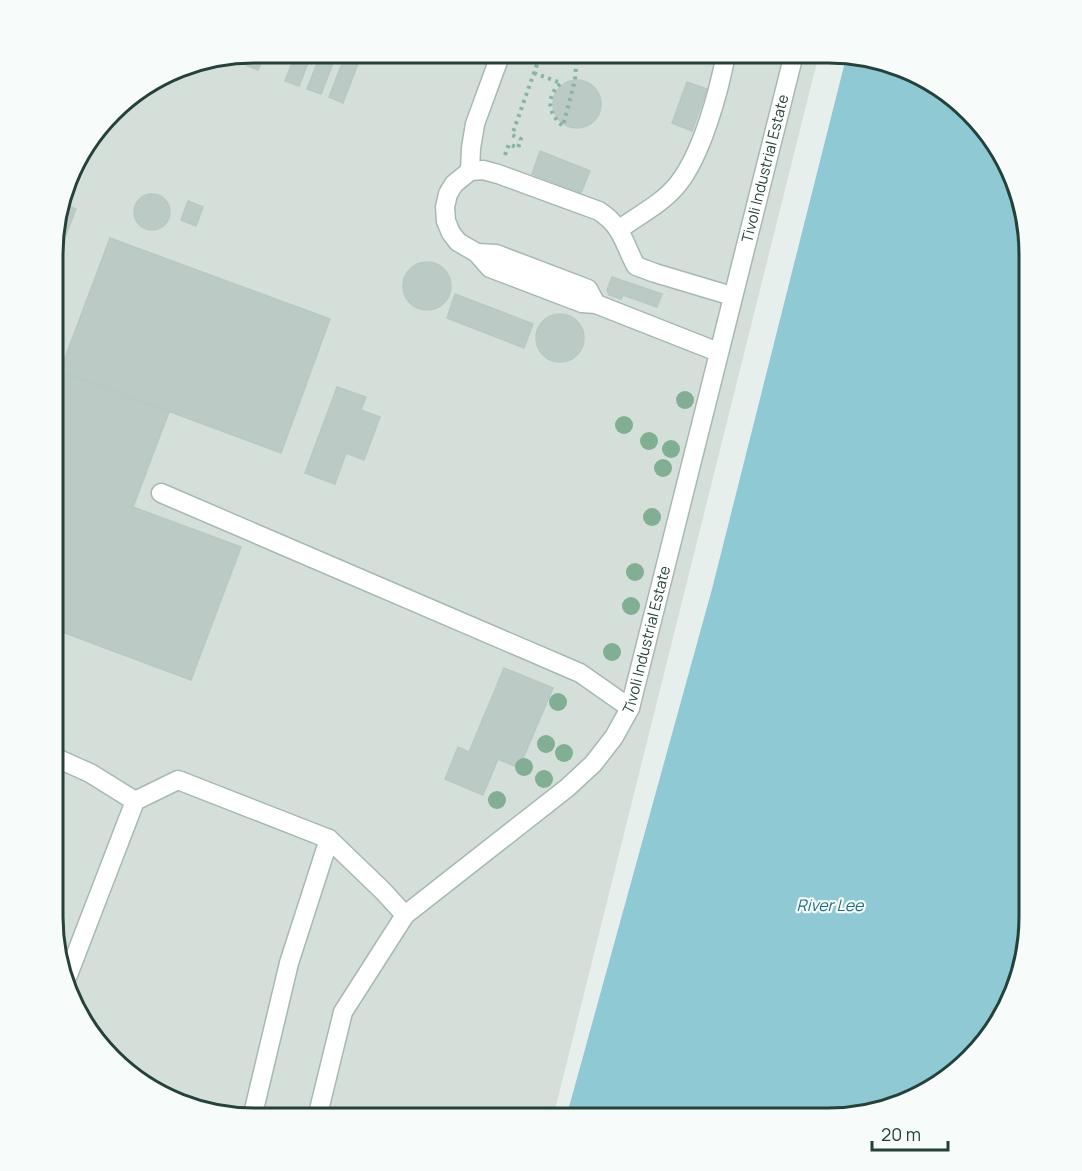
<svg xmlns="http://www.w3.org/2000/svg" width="1082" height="1171" viewBox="0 0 1082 1171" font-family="Manrope,sans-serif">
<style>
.built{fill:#d4dfda}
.water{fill:#8ec9d4}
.building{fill:#bbcac4;stroke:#b8c9c2;stroke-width:1.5}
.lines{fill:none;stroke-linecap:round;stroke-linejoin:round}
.minor-casing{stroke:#a8b8b2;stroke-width:21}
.path{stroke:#86b3a5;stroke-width:4;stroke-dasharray:3 4.5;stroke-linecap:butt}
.minor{stroke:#fff;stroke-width:18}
.tree{fill:#80af93}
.labels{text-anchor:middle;stroke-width:4.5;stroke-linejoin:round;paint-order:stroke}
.street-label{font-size:15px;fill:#24423a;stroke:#f7fbf9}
.water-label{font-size:16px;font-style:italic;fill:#1c6f80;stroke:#f7fbf9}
.rim{fill:none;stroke:#24423a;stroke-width:3}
</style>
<rect width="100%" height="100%" fill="#e6efeb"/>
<path class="built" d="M254 53 819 54 553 1118H241L153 1091 86 1029 53 930 56 215 79 154 121 102 189 63Z"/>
<path class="water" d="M847 54H854L940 86 996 142 1029 241V930L1002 1018 940 1085 841 1118H566L712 589Z"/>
<g class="building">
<path d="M249 53H265L258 70 244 64Z"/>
<path d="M296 53H312L299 86 285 81Z"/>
<path d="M321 53H337L321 94 307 89Z"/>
<path d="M346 53H362L343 103 329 97Z"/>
<path d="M239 55 237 61 226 57Z"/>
<circle cx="577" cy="104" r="24"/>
<path d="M687 82 707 89 692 131 672 123Z"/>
<path d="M540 151 590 171 581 193 532 174Z"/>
<circle cx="152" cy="212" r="18"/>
<path d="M188 201 203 207 196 226 181 220Z"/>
<path d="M61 203 76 209 56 261V215Z"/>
<path d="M110 238 330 319 281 453 60 371Z"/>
<circle cx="427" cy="286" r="24"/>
<path d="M612 277 662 294 657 307 623 295 621 299 609 295 607 290Z"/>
<path d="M455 294 533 324 524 348 447 318Z"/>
<circle cx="560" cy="338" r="24"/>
<path d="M60 371 169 412 133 507 241 547 191 680 54 629 56 383Z"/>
<path d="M337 387 366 397 361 410 380 417 364 460 346 453 335 484 305 473Z"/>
<path d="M504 668 553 688 519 768 498 759 483 795 445 779 458 747 469 752Z"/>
</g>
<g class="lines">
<g class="minor-casing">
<g id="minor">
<path d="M470 171 471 148 475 124 501 53"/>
<path d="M620 229C639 215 663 203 678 184 702 154 719 91 726 54"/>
<path d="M477 253 496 254 588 289 596 304"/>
<path d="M718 352 596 304 582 303 490 268 477 253 458 242 451 233 446 221 445 207 448 194 454 184 470 171 483 170 498 174 599 211C623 227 623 242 636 266L655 273 732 296"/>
<path d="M161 493 580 673 630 708"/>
<path d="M54 757 90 773 135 801"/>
<path d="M68 975 135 801 178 780 329 839 383 891 405 915"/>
<path d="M252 1118 289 963 329 839"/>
<path id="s1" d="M317 1118 343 1012 405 915 567 788 593 764 614 737 630 708 794 54"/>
</g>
</g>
<g class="path">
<path d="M534 73 561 83C545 97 548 114 563 126L575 80 577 53"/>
<path d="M505 155 509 144 518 148 521 139 512 135 541 53"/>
</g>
<use href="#minor" class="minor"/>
</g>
<g class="tree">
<circle cx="685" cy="400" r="9"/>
<circle cx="624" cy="425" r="9"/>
<circle cx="649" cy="441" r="9"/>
<circle cx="671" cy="449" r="9"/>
<circle cx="663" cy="468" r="9"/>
<circle cx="652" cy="517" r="9"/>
<circle cx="635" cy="572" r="9"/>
<circle cx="631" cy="606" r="9"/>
<circle cx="612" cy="652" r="9"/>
<circle cx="558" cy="702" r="9"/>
<circle cx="546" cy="744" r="9"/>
<circle cx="564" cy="753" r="9"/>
<circle cx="524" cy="767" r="9"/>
<circle cx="544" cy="779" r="9"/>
<circle cx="497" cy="800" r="9"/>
</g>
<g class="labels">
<g class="street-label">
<text dy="5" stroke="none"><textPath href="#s1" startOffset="1089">Tivoli Industrial Estate</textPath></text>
<text dy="5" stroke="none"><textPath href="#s1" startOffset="603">Tivoli Industrial Estate</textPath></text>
</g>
<g class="water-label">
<text x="830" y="911">River Lee</text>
</g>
</g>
<path d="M0 0H1082V1171H0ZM254 63H828A191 191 0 0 1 1019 254V917A191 191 0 0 1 828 1108H254A191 191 0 0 1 63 917V254A191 191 0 0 1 254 63Z" fill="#f7fbf9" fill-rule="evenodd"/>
<path class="rim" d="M254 63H828A191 191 0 0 1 1019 254V917A191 191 0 0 1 828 1108H254A191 191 0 0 1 63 917V254A191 191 0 0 1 254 63Z"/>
<path d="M872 1141v9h76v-9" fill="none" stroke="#24423a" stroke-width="3"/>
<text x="881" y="1141" font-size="18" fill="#24423a" stroke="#f7fbf9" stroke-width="4.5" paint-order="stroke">20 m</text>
</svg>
